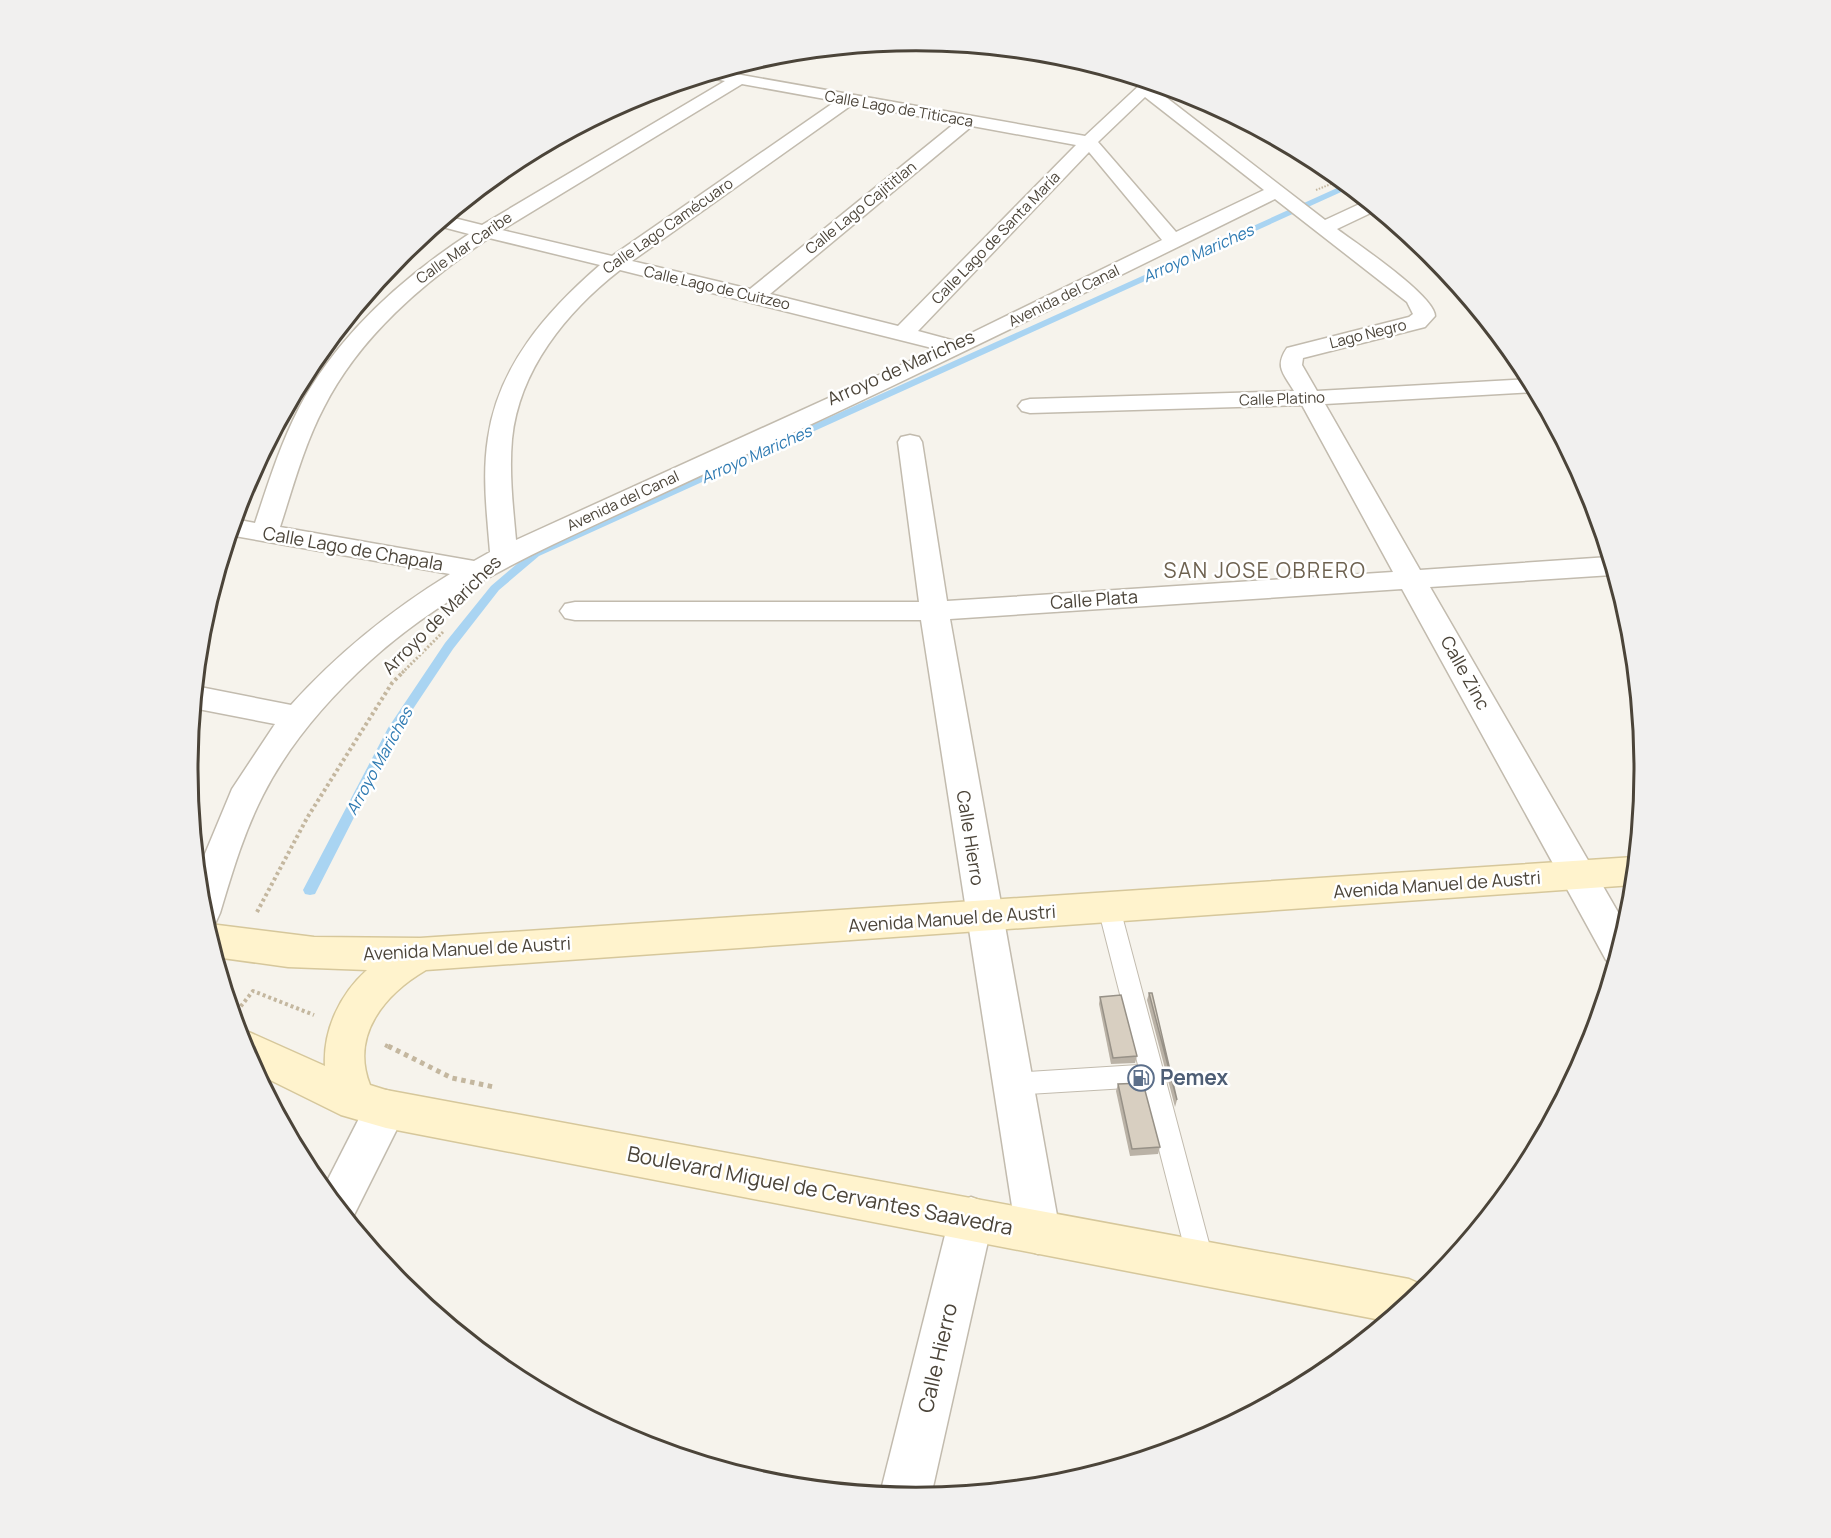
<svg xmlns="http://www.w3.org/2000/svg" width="1831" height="1538" viewBox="0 0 1831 1538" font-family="Manrope,sans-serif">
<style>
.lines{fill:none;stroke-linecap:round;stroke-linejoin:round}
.stream{fill:#a9d4f2;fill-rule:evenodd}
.service-casing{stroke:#c2bbae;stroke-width:2}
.minor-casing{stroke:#c2bbae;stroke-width:3}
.secondary-casing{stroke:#d6c79b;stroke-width:3}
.path-far3{stroke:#c4b79f;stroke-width:2;stroke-dasharray:1.5 1.5;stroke-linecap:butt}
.path-far2{stroke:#c4b79f;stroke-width:3;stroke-dasharray:2 2;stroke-linecap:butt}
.path-far1{stroke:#c4b79f;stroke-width:4;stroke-dasharray:3 3;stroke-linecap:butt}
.path{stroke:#c4b79f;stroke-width:5;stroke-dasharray:4.5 4.5;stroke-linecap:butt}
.service{fill:#fff;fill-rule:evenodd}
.minor{fill:#fff;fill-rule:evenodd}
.secondary{fill:#fff3cd;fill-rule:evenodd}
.wall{fill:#bab2a6}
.building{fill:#d8cfc1;stroke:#979187;stroke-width:1.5}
.labels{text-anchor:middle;stroke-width:5;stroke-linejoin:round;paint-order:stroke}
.far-street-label{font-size:15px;fill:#4b4439;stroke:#fff}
.far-water-label{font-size:16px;font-style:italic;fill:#2e7ab2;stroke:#fff}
.street-label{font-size:18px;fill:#4b4439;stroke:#fff}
.quarter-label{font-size:21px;letter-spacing:1.5px;fill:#6e6250;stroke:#fff}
.near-service-label{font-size:21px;font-weight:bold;fill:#4e5e75;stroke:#fff;text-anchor:start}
.near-street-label{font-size:21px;fill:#4b4439;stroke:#fff}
.rim{fill:none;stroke:#4b4439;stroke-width:3}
</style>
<rect width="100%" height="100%" fill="#f6f3ec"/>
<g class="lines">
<path class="stream" d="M1346 184 1350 188 539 556 499 590 453 649 397 733 315 894 310 895 305 894 303 890 388 728 445 643 491 586 531 552Z"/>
<g class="service-casing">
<path id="service" d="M1109 899 1117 902 1120 908 1214 1262 1210 1271 1201 1275 1192 1271 1188 1262 1143 1087 1012 1095 1003 1092 1000 1084 1003 1076 1012 1073 1138 1065 1098 908 1101 902Z"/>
</g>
<g class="minor-casing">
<g id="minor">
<path d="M719 71 1085 136 1144 81 1157 85 1154 88 1325 220 1366 201 1377 210 1337 229C1356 243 1435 296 1435 316L1425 327 1303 358 1302 365 1317 391 1529 379 1536 392 1325 404 1420 570 1609 557 1614 574 1612 575 1430 587 1626 926 1614 963 1606 960 1402 589 950 619 1060 1232 1054 1248 1038 1254 1022 1248 1016 1232 921 620H575L565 618 560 611 565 604 575 602H919L898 442 901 437 910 435 919 437 922 442 947 601 1393 572 1302 405 1030 413 1022 411 1018 406 1022 401 1030 399 1294 391C1284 374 1274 367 1287 348L1409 317 1413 314 1407 302 1275 199C1107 282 939 365 769 444 713 470 657 496 601 522 518 560 438 599 370 661 328 699 289 744 263 795 244 832 232 873 220 913L215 924 206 927 201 911 197 873 232 789 275 724 193 708 195 686 291 705C338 653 390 611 450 574L229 535 234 519 255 523C268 484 280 445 299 408 337 336 402 278 469 234L435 225 446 216 482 225 725 81 711 78 708 75ZM742 84 836 101 612 256 502 230ZM1145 97 1264 190 1176 232 1098 142ZM853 104 955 123 750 289 632 261ZM972 126 1076 145 898 326 770 294ZM1089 152 1162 240 955 341 918 331ZM489 238 600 265C547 311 498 366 488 438 482 476 487 514 490 552L474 561 280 527C293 487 304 445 324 407 360 336 424 282 489 238ZM620 270 936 349 516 540C513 507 509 473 512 439 519 370 566 312 620 270Z"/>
<path d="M386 1090 401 1095 407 1109 350 1223 323 1189 371 1095Z"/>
<path d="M971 1197 987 1203 993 1219 931 1496 915 1497 880 1494 949 1219 955 1203Z"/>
</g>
</g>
<g class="secondary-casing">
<path id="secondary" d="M1634 857 1633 885 426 970C385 994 350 1035 370 1085L386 1090 1409 1279 1425 1286 1426 1288 1386 1321 386 1128 341 1115 256 1073 242 1047 237 1031 242 1029 325 1066C323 1030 340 994 367 970L288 967 215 957 206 926 210 924 314 937 420 938Z"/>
</g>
<path class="path-far3" d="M1316 190 1341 180"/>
<path class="path-far2" d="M402 673 443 632"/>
<g class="path-far1">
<path d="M257 912 307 818 392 683 404 671"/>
<path d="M237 1011 253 991 314 1015"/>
<path d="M385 1045 391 1048"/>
</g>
<path class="path" d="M388 1046 452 1078 494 1087"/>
<use href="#service" class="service"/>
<use href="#minor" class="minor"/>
<use href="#secondary" class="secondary"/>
</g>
<g class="wall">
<path d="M1149 993 1177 1100 1175 1107 1147 1000Z"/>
<path d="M1100 997 1137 1056 1135 1063 1111 1064 1099 1004Z"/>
<path d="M1118 1084 1160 1147 1158 1154 1130 1156 1116 1091Z"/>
</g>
<g class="building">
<path d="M1149 993H1152L1177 1100Z"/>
<path d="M1121 995 1137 1056 1113 1058 1100 997Z"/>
<path d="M1143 1083 1160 1147 1132 1149 1118 1084Z"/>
</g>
<defs>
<g id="fuel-ring" transform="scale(1.35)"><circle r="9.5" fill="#fff" stroke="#5c6f8a" stroke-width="1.5"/><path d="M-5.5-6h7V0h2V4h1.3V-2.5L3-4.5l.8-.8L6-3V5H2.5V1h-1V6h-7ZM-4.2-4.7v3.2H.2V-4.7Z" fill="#5c6f8a"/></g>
</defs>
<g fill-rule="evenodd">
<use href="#fuel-ring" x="1141" y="1078"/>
</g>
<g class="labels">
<g class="far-street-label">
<text transform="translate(899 109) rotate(10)" y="5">Calle Lago de Titicaca</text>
<text transform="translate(861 208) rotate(-39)" y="5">Calle Lago Cajititlan</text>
<text transform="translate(668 226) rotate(-35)" y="5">Calle Lago Camécuaro</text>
<text transform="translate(996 238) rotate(-46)" y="5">Calle Lago de Santa María</text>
<text transform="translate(464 248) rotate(-35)" y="5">Calle Mar Caribe</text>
<text transform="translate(717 288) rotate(13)" y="5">Calle Lago de Cuitzeo</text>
<text transform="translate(1064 296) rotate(-26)" y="5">Avenida del Canal</text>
<text transform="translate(1368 334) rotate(-14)" y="5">Lago Negro</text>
<text transform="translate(1282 399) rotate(-2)" y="5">Calle Platino</text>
<text transform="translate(623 501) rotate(-25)" y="5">Avenida del Canal</text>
</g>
<g class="far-water-label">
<text transform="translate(1198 253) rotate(-24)" y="6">Arroyo Mariches</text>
<text transform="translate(756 454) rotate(-24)" y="6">Arroyo Mariches</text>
<text transform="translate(379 761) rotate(-61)" y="6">Arroyo Mariches</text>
</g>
<g class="street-label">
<text transform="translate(901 368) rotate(-24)" y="6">Arroyo de Mariches</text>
<text transform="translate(353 549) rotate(10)" y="6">Calle Lago de Chapala</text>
<text transform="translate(1094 600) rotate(-4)" y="6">Calle Plata</text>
<text transform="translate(442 615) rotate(-45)" y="6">Arroyo de Mariches</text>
<text transform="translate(1465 673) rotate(61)" y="6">Calle Zinc</text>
<text transform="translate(970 838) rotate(81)" y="6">Calle Hierro</text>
<text transform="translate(1437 885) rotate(-4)" y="6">Avenida Manuel de Austri</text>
<text transform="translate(952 919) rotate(-4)" y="6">Avenida Manuel de Austri</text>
<text transform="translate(467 949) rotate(-3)" y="6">Avenida Manuel de Austri</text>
</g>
<g class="quarter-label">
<text x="1265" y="578">SAN JOSE OBRERO</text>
</g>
<g class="near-service-label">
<text x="1160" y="1085">Pemex</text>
</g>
<g class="near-street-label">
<text transform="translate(820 1191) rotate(11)" y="7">Boulevard Miguel de Cervantes Saavedra</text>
<text transform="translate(938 1358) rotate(-77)" y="7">Calle Hierro</text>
</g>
</g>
<path d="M0 0H1831V1538H0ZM198 769a718 718 0 1 1 1436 0a718 718 0 1 1-1436 0Z" fill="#f1f0ef" fill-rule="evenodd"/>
<path class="rim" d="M198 769a718 718 0 1 1 1436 0a718 718 0 1 1-1436 0Z"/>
</svg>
